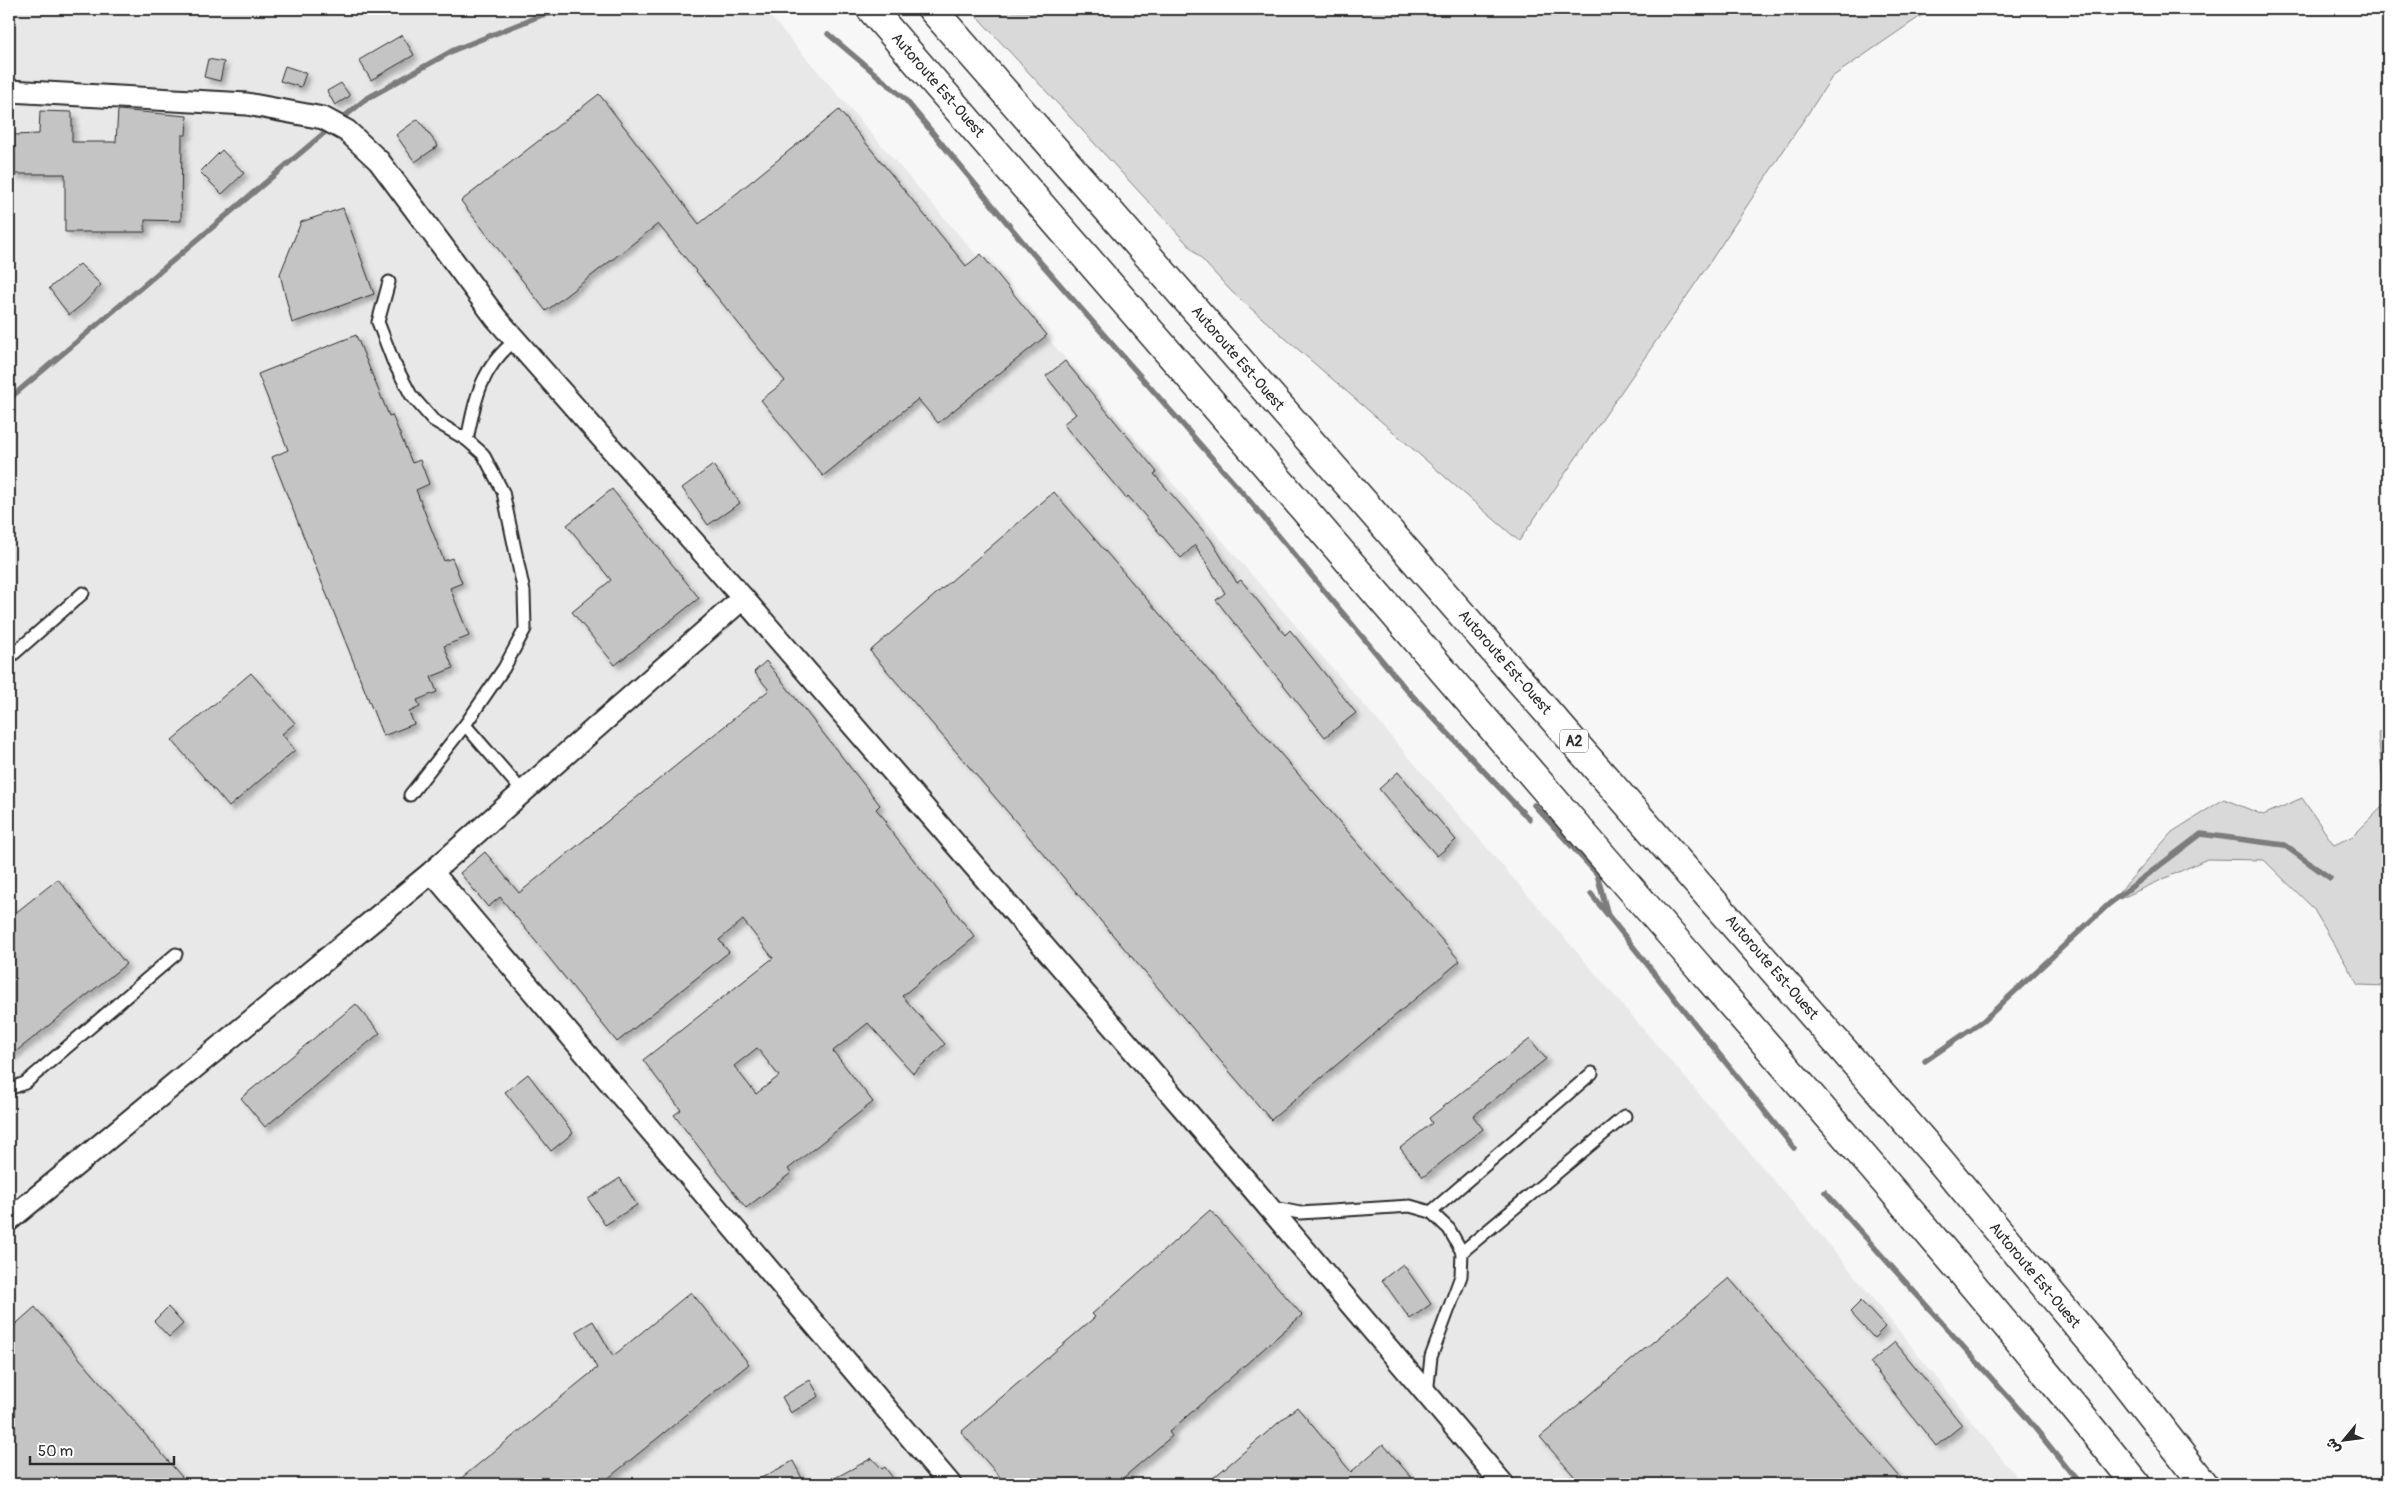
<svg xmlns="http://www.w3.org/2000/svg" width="2397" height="1493" viewBox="0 0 2397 1493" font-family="Pangolin,'Playpen Sans Arabic',sans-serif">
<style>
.built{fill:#e8e8e8}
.green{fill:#d9d9d9;stroke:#828282}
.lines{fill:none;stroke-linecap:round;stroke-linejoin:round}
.stream{stroke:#7b7b7b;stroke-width:5.5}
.building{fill:#c4c4c4;stroke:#2b2b2b;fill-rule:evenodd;filter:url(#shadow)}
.lane-casing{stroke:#2b2b2b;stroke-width:15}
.street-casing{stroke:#2b2b2b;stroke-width:25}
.highway-casing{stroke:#2b2b2b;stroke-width:31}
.lane{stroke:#fff;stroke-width:11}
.street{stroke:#fff;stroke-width:21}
.highway{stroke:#fff;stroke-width:28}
.labels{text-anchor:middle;stroke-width:4;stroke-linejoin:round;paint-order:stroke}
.shield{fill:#fff;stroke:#6b6b6b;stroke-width:1}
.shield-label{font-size:14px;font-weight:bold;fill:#2b2b2b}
.street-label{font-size:15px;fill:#2b2b2b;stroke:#fff}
</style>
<defs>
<filter id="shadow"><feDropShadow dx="4.5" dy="4.5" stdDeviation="2.5" flood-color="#0004"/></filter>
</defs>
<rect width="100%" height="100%" fill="#f7f7f7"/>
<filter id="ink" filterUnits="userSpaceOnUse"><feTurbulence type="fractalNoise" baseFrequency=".02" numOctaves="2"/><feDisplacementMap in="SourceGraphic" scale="10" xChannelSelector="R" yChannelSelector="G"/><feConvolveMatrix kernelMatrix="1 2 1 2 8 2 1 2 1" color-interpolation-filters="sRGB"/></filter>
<g filter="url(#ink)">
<path class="built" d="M9 9H776L771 17 1837 1254 2022 1484H9Z"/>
<g class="green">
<path d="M970 9H1931L1832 77 1704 271 1519 541 1232 292Z"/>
<path d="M2388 731V986L2358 985 2313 908 2264 860 2207 859 2109 904 2172 832 2224 799 2263 815 2302 798 2334 845 2353 836 2385 804 2378 732Z"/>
</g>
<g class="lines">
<g class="stream">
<path d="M822 9H823"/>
<path d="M1005 9 1051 10 1086 9"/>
<path d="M828 34 904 98 1027 247 1248 499 1405 688 1529 819"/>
<path d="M339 121 366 99 454 50 542 15 579 9"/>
<path d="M9 399 330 128"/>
<path d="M1534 805 1597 874 1607 912"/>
<path d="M1591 894 1794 1148"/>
<path d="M1925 1061 1983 1021 2109 904 2201 834 2284 845 2330 878"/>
<path d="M1825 1192 2026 1417 2080 1484"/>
</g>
</g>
<g class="building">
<path d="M402 35 414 55 371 80 359 60Z"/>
<path d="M208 59 224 62 220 81 204 77Z"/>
<path d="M285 66 306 73 301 87 280 81Z"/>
<path d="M341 83 350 96 335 105 327 91Z"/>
<path d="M599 94 699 224 839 110 966 266 981 254 1047 335 938 423 918 399 823 476 761 400 785 381 658 224 546 311 461 201Z"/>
<path d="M118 110 187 116 186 135H182L181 221 145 220V232H65V174H13L12 135 39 134 40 111 72 112V142H116Z"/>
<path d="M418 119 438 146 415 162 396 135Z"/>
<path d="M222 150 244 173 222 194 200 172Z"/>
<path d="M343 208 374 294 292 323 280 274 301 222Z"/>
<path d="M80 264 101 285 84 303 69 315 49 288Z"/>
<path d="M356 335 389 416 392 415 412 463 420 460 429 484 416 490 444 561 452 558 462 583 450 588 469 636 444 646 453 668 431 677 437 692 417 700 420 707 409 712 414 724 383 736 272 457 288 450 258 374Z"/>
<path d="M1065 361 1157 472 1154 474 1211 540 1237 583 1241 580 1285 635 1290 630 1356 713 1325 737 1216 600 1225 593 1195 545 1181 558 1128 496 1126 498 1063 424 1076 414 1046 376Z"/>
<path d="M713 465 740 503 708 525 682 488Z"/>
<path d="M612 489 699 598 615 665 572 612 611 580 567 525Z"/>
<path d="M1054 492 1460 961 1271 1120 870 651Z"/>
<path d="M766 661 880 805 876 809 887 822 885 824 975 937 902 996 945 1044 913 1073 868 1023 833 1051 873 1102 788 1169 791 1173 746 1208 674 1115 681 1110 643 1060 773 958 743 920 719 940 729 952 617 1042 500 897 488 907 460 873 485 852 519 893 769 690 754 672ZM757 1048 779 1076 756 1094 734 1066Z"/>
<path d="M251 673 295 723 282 734 295 750 229 807 172 740Z"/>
<path d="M1398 772 1456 840 1437 856 1379 789Z"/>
<path d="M58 879 126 964 9 1057V918Z"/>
<path d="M356 1004 380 1033 265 1127 241 1098Z"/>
<path d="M1530 1039 1546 1059 1473 1116 1483 1129 1423 1177 1400 1148 1432 1123 1429 1118Z"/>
<path d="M528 1074 573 1133 551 1151 505 1092Z"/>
<path d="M620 1178 637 1205 605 1225 588 1199Z"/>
<path d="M1210 1210 1302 1315 1169 1432 1172 1436 1116 1484H1006L961 1432 1095 1317 1092 1314Z"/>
<path d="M1403 1264 1431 1304 1410 1319 1382 1280Z"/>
<path d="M1729 1278 1906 1484H1581L1540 1437Z"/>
<path d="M691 1292 749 1364 601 1484H454L597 1368 576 1331 593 1321 613 1356Z"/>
<path d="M1861 1301 1885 1327 1874 1338 1850 1312Z"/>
<path d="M35 1307 188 1484H9V1330Z"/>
<path d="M168 1307 183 1324 169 1337 154 1321Z"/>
<path d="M1895 1342 1962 1425 1936 1446 1870 1363Z"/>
<path d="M810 1380 819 1396 791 1413 782 1397Z"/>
<path d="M1297 1407 1351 1472 1383 1444 1417 1484H1206Z"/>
<path d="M872 1458 882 1469 885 1467 897 1484H824Z"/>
<path d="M793 1461 805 1484H750Z"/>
</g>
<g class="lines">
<g class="lane-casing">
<g id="lane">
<path d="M389 282 378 322 393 361 411 395 433 420 467 440 483 454 503 492 524 592 525 629 504 668 465 725 410 795"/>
<path d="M467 440C475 399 481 367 516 340"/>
<path d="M9 658 83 593"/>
<path d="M465 725 523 792"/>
<path d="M9 1089 25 1083 176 954"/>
<path d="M1270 1207 1300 1213 1410 1206 1431 1212 1449 1229 1462 1252 1461 1276 1431 1357 1427 1394"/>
<path d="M1431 1212 1592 1073"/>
<path d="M1462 1252 1625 1116"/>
</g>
</g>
<g class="street-casing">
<g id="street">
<path d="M9 91 247 104 323 118 347 131 379 161 496 318 743 598"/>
<path d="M432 872 950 1484"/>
<path d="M9 1220 432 872 743 598 1254 1190 1503 1484"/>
</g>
</g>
<g class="highway-casing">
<g id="highway">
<path d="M871 9C1111 283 1348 561 1586 837 1771 1051 1960 1263 2136 1484"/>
<path d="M932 9 1937 1157 2119 1375 2204 1484"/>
</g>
</g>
<use href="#lane" class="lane"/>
<use href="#street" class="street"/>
<use href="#highway" class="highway"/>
</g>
</g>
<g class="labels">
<rect class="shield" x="1560" y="729.5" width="28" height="23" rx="4"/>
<g class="shield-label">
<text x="1574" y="746">A2</text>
</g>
<g class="street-label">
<text transform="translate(938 85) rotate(49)" y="5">Autoroute Est-Ouest</text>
<text transform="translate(1238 358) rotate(49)" y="5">Autoroute Est-Ouest</text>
<text transform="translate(1505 662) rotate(49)" y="5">Autoroute Est-Ouest</text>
<text transform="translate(1772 967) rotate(49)" y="5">Autoroute Est-Ouest</text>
<text transform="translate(2035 1275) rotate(50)" y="5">Autoroute Est-Ouest</text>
</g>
</g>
<rect width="2397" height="1493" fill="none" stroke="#fff" stroke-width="30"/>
<rect x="15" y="15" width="2367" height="1463" fill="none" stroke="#2b2b2b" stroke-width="2" filter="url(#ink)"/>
<g transform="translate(2344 1440) rotate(241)" stroke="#ffffff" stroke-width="4" paint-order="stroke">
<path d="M0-4L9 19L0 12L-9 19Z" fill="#2b2b2b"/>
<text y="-8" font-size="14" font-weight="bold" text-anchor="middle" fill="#2b2b2b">ش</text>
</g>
<path d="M30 1456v8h144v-8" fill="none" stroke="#2b2b2b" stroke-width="2.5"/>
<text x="38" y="1456" font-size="15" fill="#2b2b2b" stroke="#ffffff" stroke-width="4" paint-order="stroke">50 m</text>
</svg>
